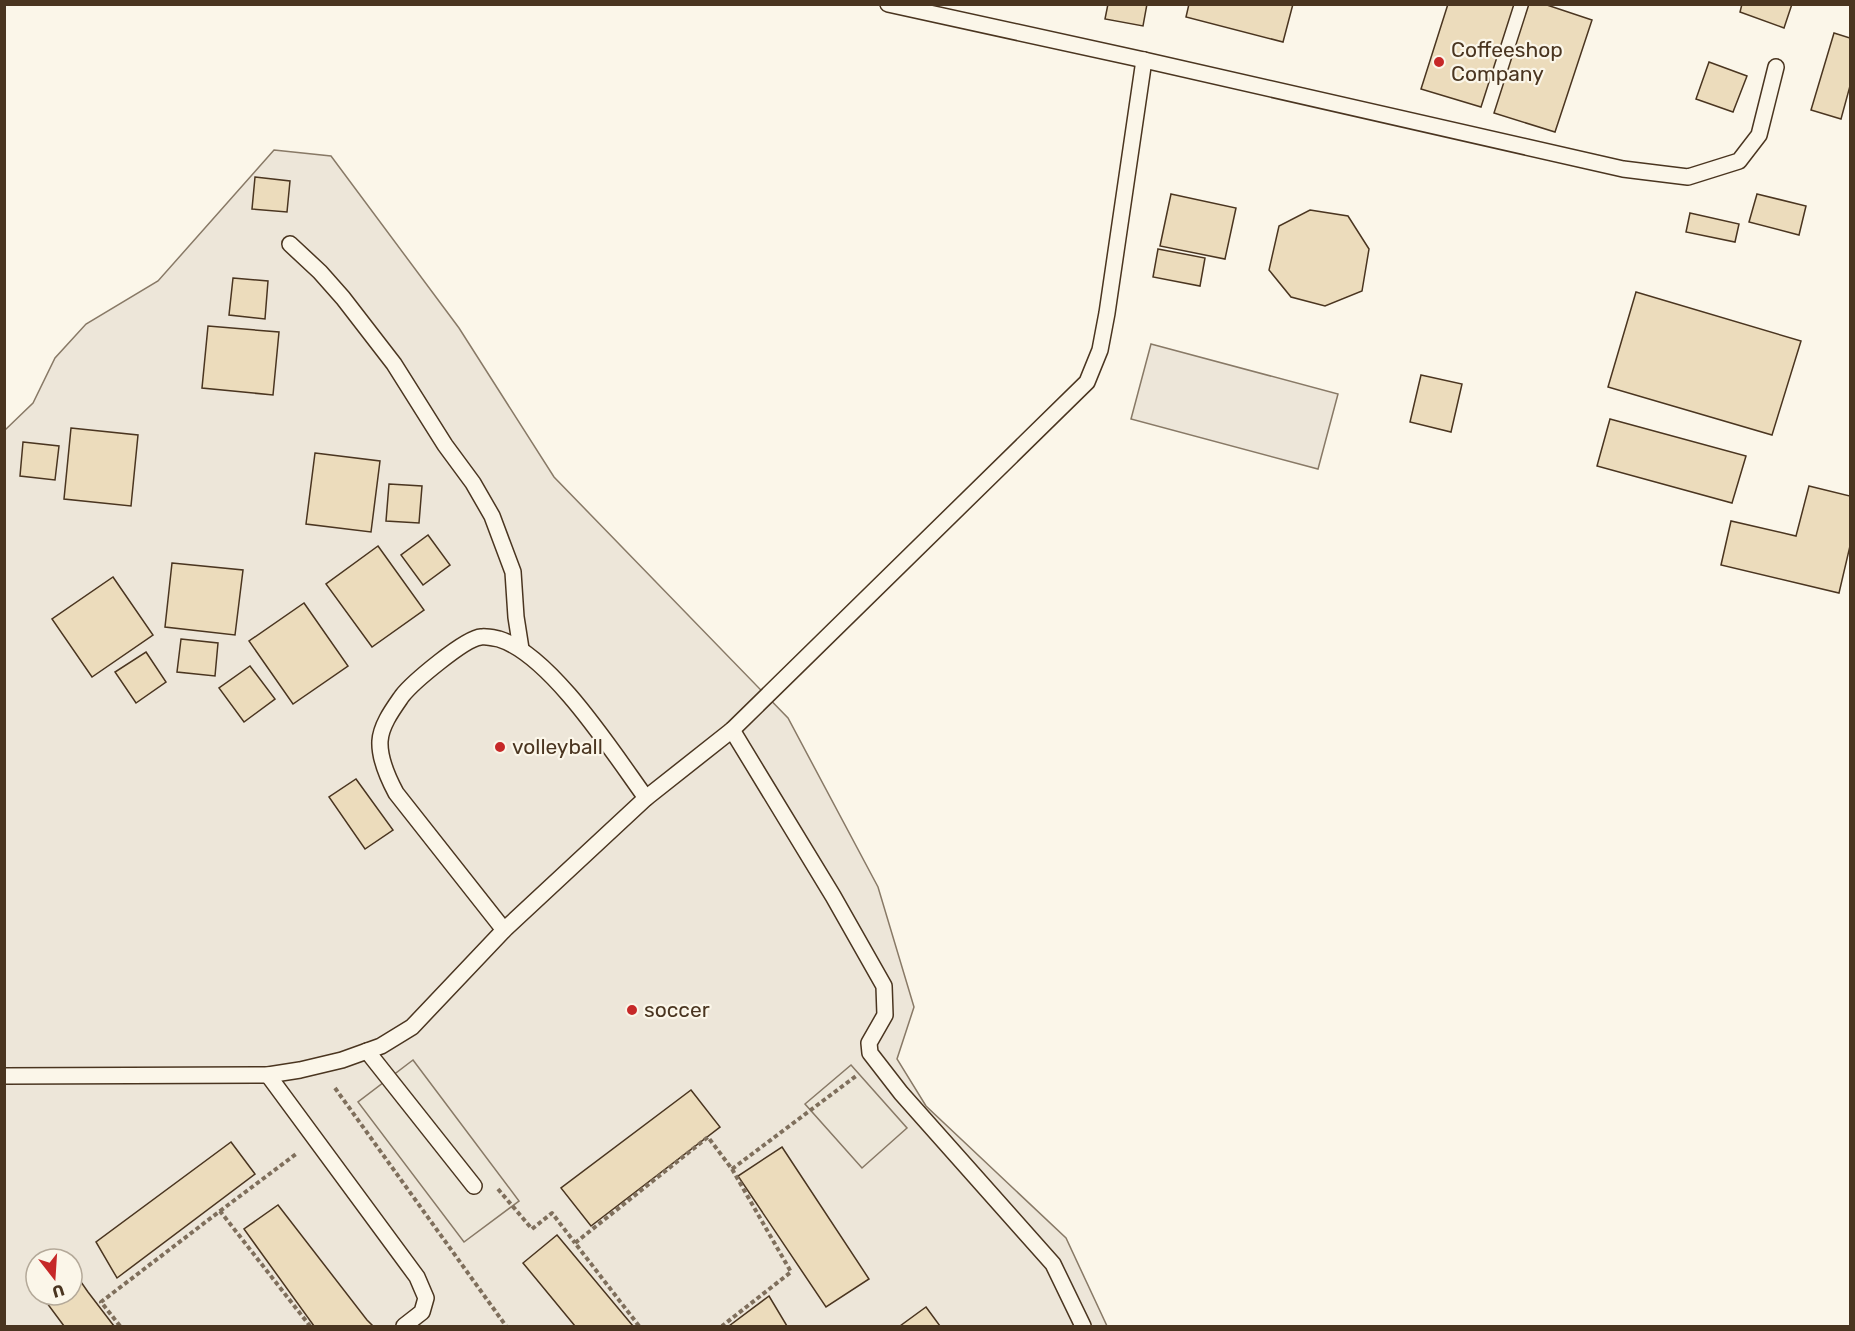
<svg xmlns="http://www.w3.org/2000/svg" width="1855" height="1331" viewBox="0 0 1855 1331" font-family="Rubik,sans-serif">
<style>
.green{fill:#ede6d9;stroke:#887966;stroke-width:1.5;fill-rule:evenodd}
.parking{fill:#ede7d9;stroke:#887966;stroke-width:1.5}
.building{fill:#ecdcbc;stroke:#4a3520;stroke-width:1.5}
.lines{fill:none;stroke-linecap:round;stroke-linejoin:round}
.lane-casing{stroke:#4a3520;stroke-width:18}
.path{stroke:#7f6f5c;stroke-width:4;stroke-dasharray:4.5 3;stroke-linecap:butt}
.lane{stroke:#fbf6e9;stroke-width:15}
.poi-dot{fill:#c62828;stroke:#fbf6e9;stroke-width:2}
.labels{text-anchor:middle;stroke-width:4.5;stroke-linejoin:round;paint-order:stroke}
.poi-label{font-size:21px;fill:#4a3520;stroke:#fbf6e9;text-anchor:start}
</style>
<rect width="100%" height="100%" fill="#fbf6e9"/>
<g class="green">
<path d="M274 150 331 156 459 328 554 477 788 718 878 887 914 1007 897 1059 926 1106 1066 1238 1107 1326H5V430L33 403 55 358 86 324 158 281ZM36 1259H72V1295H36Z"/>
<path d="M1151 344 1338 394 1318 469 1131 419Z"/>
</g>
<g class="parking">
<path d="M413 1060 519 1201 464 1242 358 1102Z"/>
<path d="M851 1065 907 1128 862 1168 805 1104Z"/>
</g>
<g class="building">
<path d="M1108 4H1147L1143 26 1105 19Z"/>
<path d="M1189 4H1293L1283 42 1186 17Z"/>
<path d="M1448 4H1514L1481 107 1421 89Z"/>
<path d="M1529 4H1544L1592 20 1555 132 1494 113Z"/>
<path d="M1742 4H1792L1784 28 1740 12Z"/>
<path d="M1834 33 1850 38V86L1841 119 1811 110Z"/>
<path d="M1709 62 1747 76 1733 112 1696 99Z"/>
<path d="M255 177 290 181 287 212 252 209Z"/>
<path d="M1171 194 1236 208 1225 259 1160 246Z"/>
<path d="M1757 194 1806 206 1799 235 1749 222Z"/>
<path d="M1310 210 1348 216 1369 249 1362 291 1325 306 1291 297 1269 270 1279 226Z"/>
<path d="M1690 213 1739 224 1735 242 1686 232Z"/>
<path d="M1158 249 1205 258 1200 286 1153 277Z"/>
<path d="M233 278 268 281 265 319 229 315Z"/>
<path d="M1636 292 1801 341 1772 435 1608 387Z"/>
<path d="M208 326 279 332 273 395 202 388Z"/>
<path d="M1421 375 1462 384 1451 432 1410 422Z"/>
<path d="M1610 419 1746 456 1732 503 1597 466Z"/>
<path d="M71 428 138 435 131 506 64 499Z"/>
<path d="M23 442 59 446 55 480 20 476Z"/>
<path d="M315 453 380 461 371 532 306 524Z"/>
<path d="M389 484 422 486 419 523 386 521Z"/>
<path d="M1809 486 1850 496V546L1839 593 1721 565 1731 521 1796 536Z"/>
<path d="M428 535 450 565 423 585 401 555Z"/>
<path d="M378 546 424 610 372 647 326 584Z"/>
<path d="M172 563 243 570 235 635 165 627Z"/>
<path d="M113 577 153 635 92 677 52 619Z"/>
<path d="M304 603 348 666 293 704 249 641Z"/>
<path d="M181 639 218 643 215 676 177 672Z"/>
<path d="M146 652 166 682 136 703 115 672Z"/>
<path d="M250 666 275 699 244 722 219 688Z"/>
<path d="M356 779 393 830 365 849 329 797Z"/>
<path d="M691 1090 720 1127 591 1226 561 1188Z"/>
<path d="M231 1142 255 1174 117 1278 96 1242Z"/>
<path d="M782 1147 869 1279 826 1307 738 1176Z"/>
<path d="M278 1205 367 1320 373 1326H314L244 1229Z"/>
<path d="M557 1235 633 1326H575L523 1263Z"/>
<path d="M72 1269 88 1292 114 1326H64L41 1295H72Z"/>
<path d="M769 1296 787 1326H729Z"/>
<path d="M926 1307 940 1326H900Z"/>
</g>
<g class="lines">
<g class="lane-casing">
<g id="lane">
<path d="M888 4 1144 60 1623 169 1688 177 1739 161 1759 135 1776 67"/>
<path d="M290 244 320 272 343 298 394 364 445 445 473 483 492 516 513 572 516 617 521 649"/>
<path d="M732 730 833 896 884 986 885 1015 869 1043 870 1053 901 1093 1053 1264 1083 1326"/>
<path d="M504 930 396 793C388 778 379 759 380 741 381 725 393 709 402 696 412 683 465 638 481 637 486 636 494 638 499 639 551 655 614 754 646 798"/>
<path d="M367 1051 474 1186"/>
<path d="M268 1075 417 1277 426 1298 422 1312 404 1326"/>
<path d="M4 1076 268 1075 300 1070 342 1060 381 1046 412 1027 504 930 646 798 732 730 1087 382 1100 350 1107 313 1144 60"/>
</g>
</g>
<g class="path">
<path d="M335 1088 506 1326"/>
<path d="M732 1169 856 1076"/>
<path d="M498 1189 532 1229 552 1213 575 1243"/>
<path d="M220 1211 296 1154"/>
<path d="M120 1326 101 1302 220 1211 310 1326"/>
<path d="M639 1326 575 1243 708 1137 732 1169 791 1272 722 1326"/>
</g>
<use href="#lane" class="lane"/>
</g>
<g class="poi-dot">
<circle cx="1439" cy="62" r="6"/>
<circle cx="500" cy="747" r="6"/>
<circle cx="632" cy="1010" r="6"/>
</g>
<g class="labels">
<g class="poi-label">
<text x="1451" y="57">Coffeeshop<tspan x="1451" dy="24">Company</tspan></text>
<text x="512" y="754">volleyball</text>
<text x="644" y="1017">soccer</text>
</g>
</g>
<rect width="1855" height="1331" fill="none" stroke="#4a3520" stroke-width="12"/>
<g transform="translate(54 1277) rotate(163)"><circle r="28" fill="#fbf6e9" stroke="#b4a999" stroke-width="1.5"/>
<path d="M0-4.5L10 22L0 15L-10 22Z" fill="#c62828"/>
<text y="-9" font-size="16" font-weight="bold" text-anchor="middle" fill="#4a3520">U</text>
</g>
</svg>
